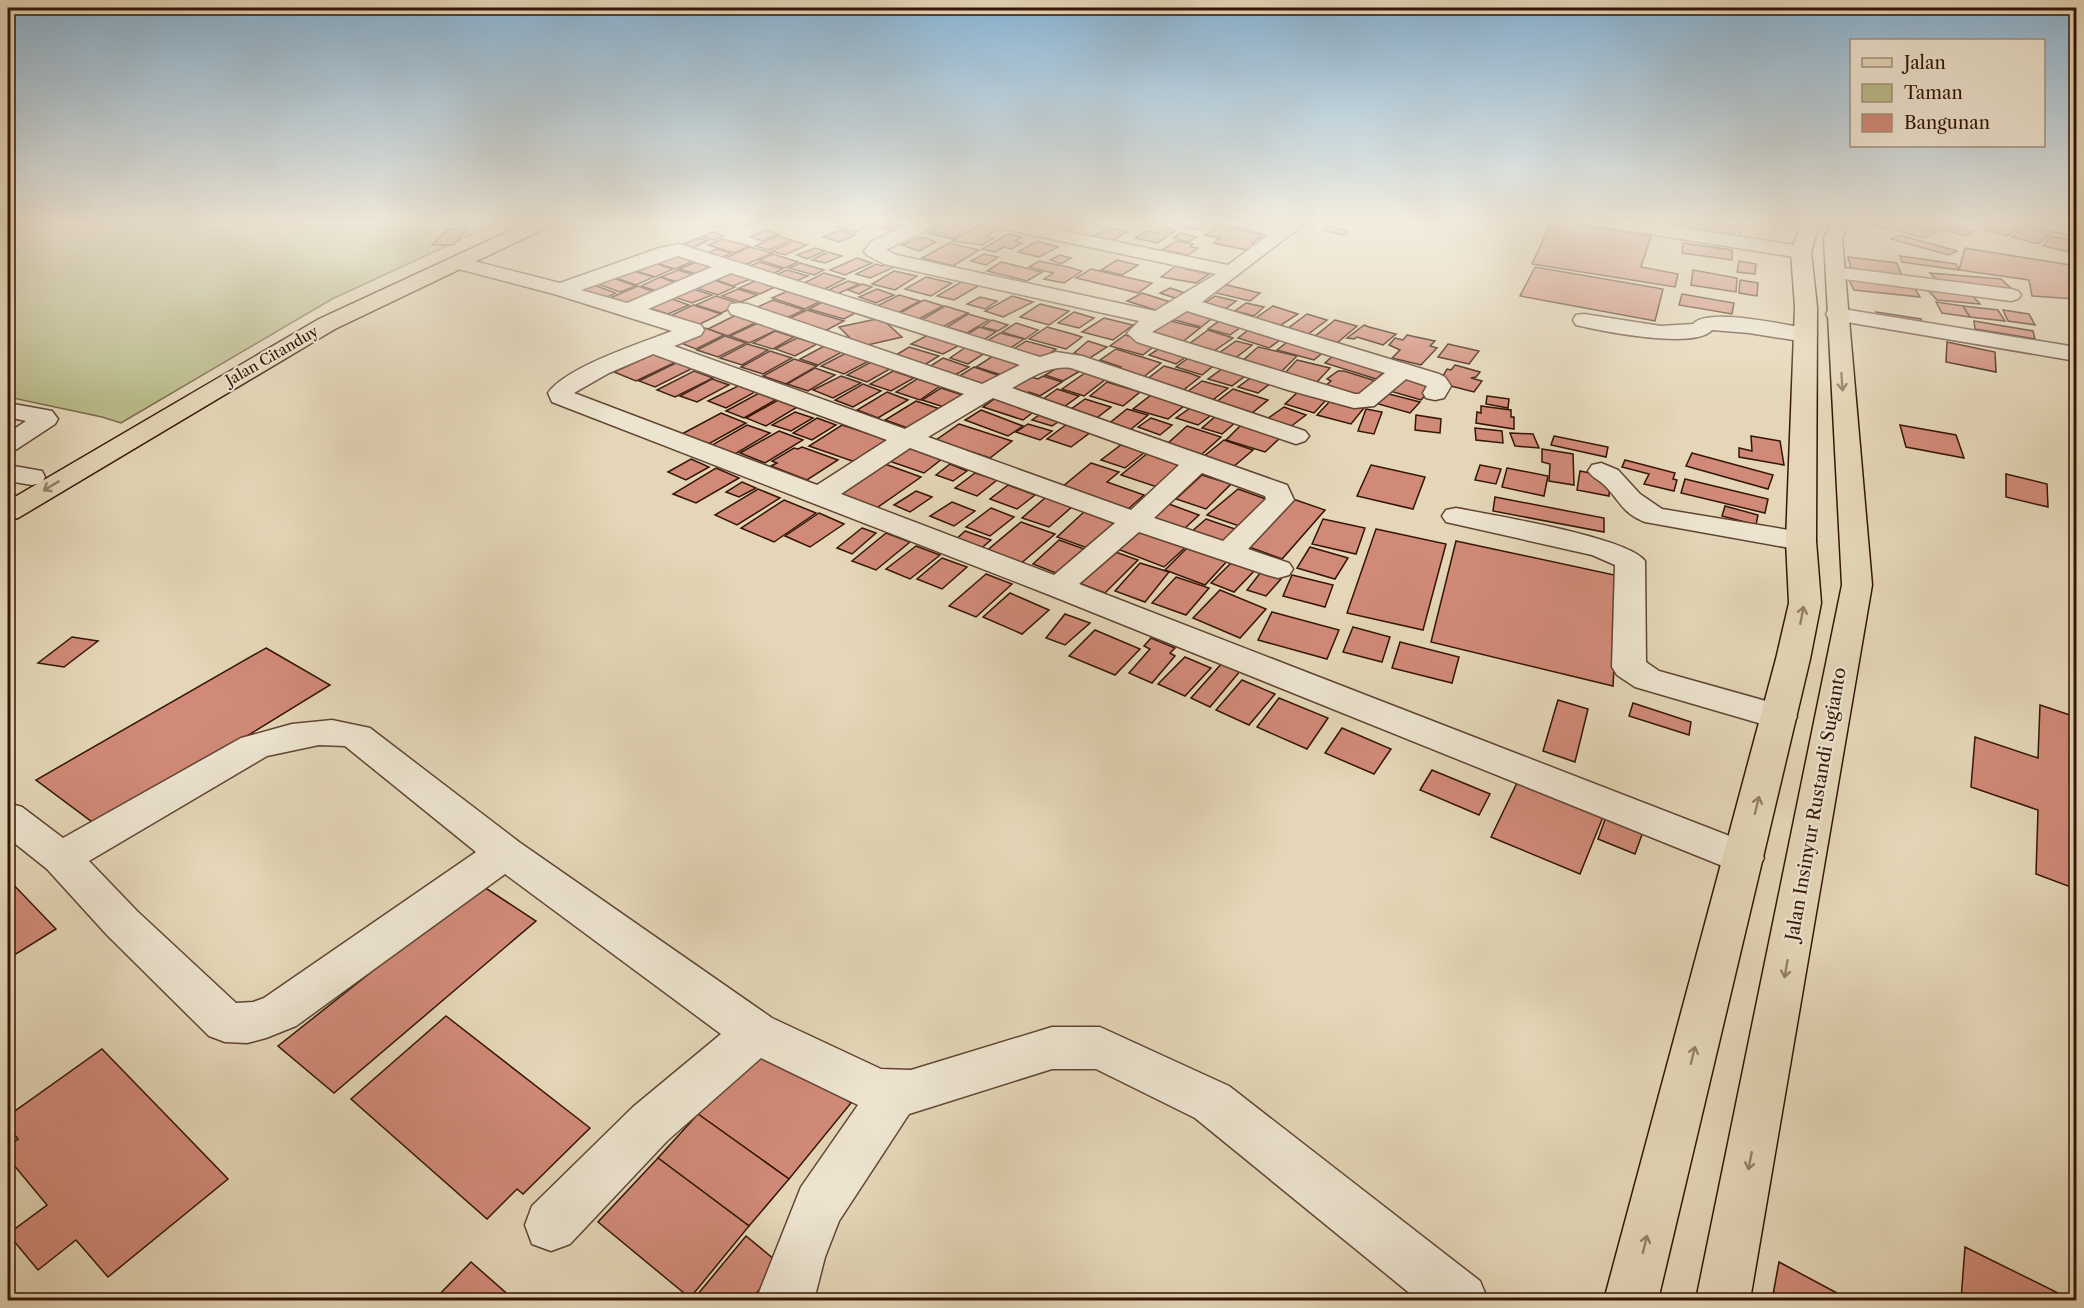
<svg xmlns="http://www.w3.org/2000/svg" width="2084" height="1308" viewBox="0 0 2084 1308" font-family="'Libre Caslon Text',serif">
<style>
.green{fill:#babc8a;stroke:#786848;stroke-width:1.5}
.building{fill:#d18a78;stroke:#351505;stroke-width:1.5}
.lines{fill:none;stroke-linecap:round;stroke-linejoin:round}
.minor-casing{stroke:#614532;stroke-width:3}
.major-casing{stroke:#351505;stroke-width:3}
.highway-casing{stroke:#351505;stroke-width:3}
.minor{fill:#ede4d0;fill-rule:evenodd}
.major{fill:#e4d6b7;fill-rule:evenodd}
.highway{fill:#e4d6b7;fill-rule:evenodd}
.oneway{stroke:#957f67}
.labels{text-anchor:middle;stroke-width:4.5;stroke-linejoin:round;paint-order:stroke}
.far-street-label{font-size:15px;fill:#351505;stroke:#ede4d0}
.street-label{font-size:18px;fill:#351505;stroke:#ede4d0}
</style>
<rect width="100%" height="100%" fill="#e4d6b7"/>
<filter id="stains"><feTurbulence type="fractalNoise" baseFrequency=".00333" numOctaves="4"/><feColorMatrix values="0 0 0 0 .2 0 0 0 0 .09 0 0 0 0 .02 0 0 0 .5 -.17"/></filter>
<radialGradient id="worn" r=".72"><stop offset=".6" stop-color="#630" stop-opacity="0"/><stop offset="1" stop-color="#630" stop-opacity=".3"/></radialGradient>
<path class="green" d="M8 221H501L332 299 121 423 102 417 8 397Z"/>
<g class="building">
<path d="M704 221H727L734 223 721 228 699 223Z"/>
<path d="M740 221H763L747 227 734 223Z"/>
<path d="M847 221 868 227 855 232 834 227Z"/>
<path d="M881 221 907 227 897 232 872 226Z"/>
<path d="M1031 221H1060L1049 227 1028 223Z"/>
<path d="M1181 221H1207L1211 222 1195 230 1175 225Z"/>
<path d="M1552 221 1651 236 1641 267 1678 274 1675 287 1532 264Z"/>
<path d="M1639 221H1744L1740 237Z"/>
<path d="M1856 221H1894L1900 223 1889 229Z"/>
<path d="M1920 221H1929L1973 232 1966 236 1916 223Z"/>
<path d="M1998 221H2000L2021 226 2007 236 1983 230Z"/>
<path d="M982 224 1000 228 986 237 994 238 982 245 952 241Z"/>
<path d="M1906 224 1937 232 1925 238 1893 230Z"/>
<path d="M954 225 968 228 953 239 928 233 942 226 950 228Z"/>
<path d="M1220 225 1263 235 1252 243 1261 245 1252 251 1213 243 1220 238 1205 235Z"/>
<path d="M1328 226 1348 231 1343 235 1322 230Z"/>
<path d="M2026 226 2052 232 2038 244 2012 237Z"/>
<path d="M1110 228 1126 232 1110 242 1089 238Z"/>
<path d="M1165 228 1176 231 1157 243 1135 238 1147 231 1157 233Z"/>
<path d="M448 229H468L453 245H432Z"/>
<path d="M766 230 779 234 763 241 750 237Z"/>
<path d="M840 230 855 235 839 242 823 237Z"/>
<path d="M713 232 724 236 713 240 702 237Z"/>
<path d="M1181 233 1197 237 1189 242 1173 238Z"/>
<path d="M1008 234 1022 237 1015 241 1022 243 1011 249 1004 247 995 252 982 249Z"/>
<path d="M1899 235 1957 251 1949 255 1891 239Z"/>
<path d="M777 236 791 240 769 250 755 246Z"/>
<path d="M2051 236 2076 241V249L2074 253 2043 246Z"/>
<path d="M698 238 707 241 687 250 677 247Z"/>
<path d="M918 238H925L936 242 919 251 902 245Z"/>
<path d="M722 239 749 246 734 253 708 245Z"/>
<path d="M794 241 807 245 785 255 772 251Z"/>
<path d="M1037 241 1058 247 1039 257 1018 252Z"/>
<path d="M1176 241 1193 244 1190 247 1198 248 1188 255 1162 250Z"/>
<path d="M949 243 979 250 953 266 922 258Z"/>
<path d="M1683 243 1732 250V260L1682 253Z"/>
<path d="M750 247 772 253 743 266 721 260Z"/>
<path d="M815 248 825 251 807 259 797 255Z"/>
<path d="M1965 248 2076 266V299L2032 296 2029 280 1959 270Z"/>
<path d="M716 249 731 253 717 260 702 255Z"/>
<path d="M828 252 842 256 825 263 812 260Z"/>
<path d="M674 253 696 260 675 269 653 262Z"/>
<path d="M773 254 798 262 785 268 759 260Z"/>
<path d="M984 254 998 257 986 265 971 261Z"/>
<path d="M1060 255 1071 258 1061 264 1050 260Z"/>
<path d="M1900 256 1956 264 1959 270 1902 262Z"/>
<path d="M1848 257 1897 263 1903 279 1852 272Z"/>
<path d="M857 258 872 263 845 275 830 270Z"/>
<path d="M1117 260 1138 265 1122 275 1101 270Z"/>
<path d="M699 261 722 267 703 276 679 269Z"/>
<path d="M1039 261 1068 267 1082 271 1064 283 1044 279 1053 273 1029 267Z"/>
<path d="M1739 261 1756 264 1755 274 1737 272Z"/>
<path d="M759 262 783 269 770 275 746 268Z"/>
<path d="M1001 262 1042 272 1027 281 987 271Z"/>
<path d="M654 263 673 269 655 277 636 271Z"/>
<path d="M800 263 824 270 814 275 789 268Z"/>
<path d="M887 263 897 266 870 278 856 274 876 264 882 266Z"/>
<path d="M1177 265 1186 269 1209 274 1196 283 1161 277Z"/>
<path d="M1535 267 1663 289 1655 321 1520 296Z"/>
<path d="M1091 269 1152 283 1138 293 1076 278Z"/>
<path d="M678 270 701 277 684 284 661 277Z"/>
<path d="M787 270 808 276 794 282 773 276Z"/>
<path d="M1693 270 1737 278 1736 292 1691 285Z"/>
<path d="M633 271 654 277 636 285 616 278Z"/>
<path d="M733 271 753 278 733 286 713 279Z"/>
<path d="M894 271 917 276 895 290 872 284Z"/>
<path d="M824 273 845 279 821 291 800 285Z"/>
<path d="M1930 273 2001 279 2014 291 1942 285Z"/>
<path d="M660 277 682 285 663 293 641 286Z"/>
<path d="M926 277 952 283 931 296 905 289Z"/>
<path d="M613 278 636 286 620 292 598 284Z"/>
<path d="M711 279 735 287 718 295 693 287Z"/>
<path d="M759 279 779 285 760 294 739 288Z"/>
<path d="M1740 280 1758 283 1757 296 1739 293Z"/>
<path d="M1849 280 1914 287 1920 297 1854 290Z"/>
<path d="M848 281 859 284 835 295 824 292Z"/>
<path d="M963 281 980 285 954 300 937 296Z"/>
<path d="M862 284 872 287 859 294 848 290Z"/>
<path d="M1223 284 1260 293 1250 301 1212 292Z"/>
<path d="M594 285 616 293 605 298 582 290Z"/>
<path d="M638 286 660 294 633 306 610 298Z"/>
<path d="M690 288 712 295 692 303 671 296Z"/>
<path d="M1170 288 1188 294 1178 299 1160 293Z"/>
<path d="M1926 288 1968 291 1980 304 1937 300Z"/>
<path d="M738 289 757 295 741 302 722 296Z"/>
<path d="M792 289 825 299 805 309 772 298Z"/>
<path d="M877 289 894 295 876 303 859 297Z"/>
<path d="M1142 293 1180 305 1165 313 1127 301Z"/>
<path d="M1682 294 1734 303 1732 314 1679 305Z"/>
<path d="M899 295 920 301 896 314 875 307Z"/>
<path d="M716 296 741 304 721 313 696 305Z"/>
<path d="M1012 296 1033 302 1003 317 985 311Z"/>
<path d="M1215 296 1236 301 1224 310 1202 305Z"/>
<path d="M667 297 689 305 668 314 646 307Z"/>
<path d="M980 297 997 301 985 309 967 304Z"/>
<path d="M773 300 804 310 780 321 749 311Z"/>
<path d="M826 300 861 310 844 319 809 309Z"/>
<path d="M924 300 943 306 915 321 896 315Z"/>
<path d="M1936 302 1963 306 1970 317 1942 313Z"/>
<path d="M1246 303 1264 307 1254 316 1235 311Z"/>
<path d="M1040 304 1069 311 1049 325 1020 317Z"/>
<path d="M693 305 721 314 698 325 670 316Z"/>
<path d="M945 306 968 313 939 329 916 323Z"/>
<path d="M1273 306 1298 314 1278 327 1253 320Z"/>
<path d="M1963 306 1998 310 2005 321 1970 317Z"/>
<path d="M1184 309 1214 317 1201 327 1171 319Z"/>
<path d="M807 310 844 321 821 333 784 321Z"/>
<path d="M2003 310 2029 314 2035 325 2008 321Z"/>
<path d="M1074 312 1094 318 1079 328 1058 323Z"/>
<path d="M1876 312 1921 319 1924 326 1878 319Z"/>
<path d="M968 314 989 320 967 333 947 327Z"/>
<path d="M1307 314 1327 320 1307 335 1287 329Z"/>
<path d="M736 315 757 322 728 336 708 329Z"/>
<path d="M881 318 902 337 859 347 839 327Z"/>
<path d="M1104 318 1133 325 1113 340 1082 332Z"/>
<path d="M1222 319 1244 325 1230 335 1208 329Z"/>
<path d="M992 320 1008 325 998 331 982 327Z"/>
<path d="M1166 320 1200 328 1181 343 1147 334Z"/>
<path d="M1335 320 1357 326 1337 343 1314 337Z"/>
<path d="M1974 321 2033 331 2035 339 1975 329Z"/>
<path d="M760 322 779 329 749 343 730 336Z"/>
<path d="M1016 323 1038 330 1025 339 1002 332Z"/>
<path d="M1364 325 1369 327 1396 334 1383 345 1357 337 1354 339 1347 338Z"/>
<path d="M979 327 996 332 982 341 965 336Z"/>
<path d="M1047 327 1076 335 1082 337 1066 349 1029 339Z"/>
<path d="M705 328 724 335 696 349 676 341Z"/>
<path d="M1251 328 1284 337 1269 348 1238 338Z"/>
<path d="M1208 330 1233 338 1214 351 1189 344Z"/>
<path d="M775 331 794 337 773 349 753 343Z"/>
<path d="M1000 333 1024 339 1009 349 985 342Z"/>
<path d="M928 335 960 345 943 354 911 344Z"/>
<path d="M1125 335 1157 344 1143 355 1110 346Z"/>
<path d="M1407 335 1435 341 1430 346 1437 348 1421 365 1392 358 1400 350 1389 345 1395 338 1403 340Z"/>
<path d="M725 336 746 343 718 357 697 350Z"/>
<path d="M797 338 817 344 795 356 775 349Z"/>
<path d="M1291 339 1327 349 1314 360 1277 350Z"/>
<path d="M1026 341 1056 349 1039 361 1009 352Z"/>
<path d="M1088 341 1107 347 1090 358 1074 353Z"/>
<path d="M1236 341 1252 345 1233 360 1216 355Z"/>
<path d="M1947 342 1995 352 1996 372 1946 362Z"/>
<path d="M747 344 768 350 742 365 720 358Z"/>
<path d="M1448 344 1479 351 1469 364 1438 357Z"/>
<path d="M826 345 844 351 818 365 800 359Z"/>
<path d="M1163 346 1190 354 1176 364 1149 355Z"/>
<path d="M909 347 939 356 921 367 891 358Z"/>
<path d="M966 347 985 353 968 364 950 358Z"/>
<path d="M1258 347 1297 356 1279 374 1240 363Z"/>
<path d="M1116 349 1142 357 1161 363 1141 379 1115 371 1121 367 1100 360Z"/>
<path d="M770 351 792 358 763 374 741 367Z"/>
<path d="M1337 352 1389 367 1376 379 1325 363Z"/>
<path d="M656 353 678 361 636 381 614 372Z"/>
<path d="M846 353 869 361 844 374 821 366Z"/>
<path d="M993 356 1025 366 1008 377 976 367Z"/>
<path d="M1191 356 1217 363 1202 375 1176 367Z"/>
<path d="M943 358 969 367 950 378 924 370Z"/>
<path d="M794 359 817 366 786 384 763 376Z"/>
<path d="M1297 360 1330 368 1316 383 1283 375Z"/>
<path d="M678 362 693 368 655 387 639 381Z"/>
<path d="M871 362 890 369 867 382 847 375Z"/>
<path d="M1064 364 1082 370 1063 381 1045 375Z"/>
<path d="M1455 365 1480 372 1476 377 1471 378 1482 381 1474 392 1439 383 1447 369 1451 370Z"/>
<path d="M1164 366 1189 373 1200 377 1181 392 1146 380Z"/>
<path d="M1226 366 1249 373 1232 386 1208 379Z"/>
<path d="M974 367 1006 378 988 389 956 378Z"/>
<path d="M815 368 835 375 808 391 787 384Z"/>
<path d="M694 371 713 378 675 397 657 390Z"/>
<path d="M893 371 914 378 891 391 870 384Z"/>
<path d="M1338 371H1344L1376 381 1357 396 1325 386 1331 381 1327 379Z"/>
<path d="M1085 373 1106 379 1084 396 1062 389Z"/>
<path d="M1256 374 1275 380 1258 393 1238 387Z"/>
<path d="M1398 374 1435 385 1421 400 1383 389Z"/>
<path d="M841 376 861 383 833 398 813 390Z"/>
<path d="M1027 376 1038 379 1043 376 1062 382 1040 396 1029 392 1025 395 1006 389Z"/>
<path d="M712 379 729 385 697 402 680 396Z"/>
<path d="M917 379 940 386 920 400 896 392Z"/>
<path d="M1202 381 1228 388 1209 403 1183 395Z"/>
<path d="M1107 382 1140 392 1123 406 1090 396Z"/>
<path d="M863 384 881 391 853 407 835 400Z"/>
<path d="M740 385 757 391 726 408 708 401Z"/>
<path d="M941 388 969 397 950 409 922 400Z"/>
<path d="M1057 389 1079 396 1061 409 1039 402Z"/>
<path d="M1233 389 1268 400 1246 418 1211 406Z"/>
<path d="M1300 390 1329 397 1314 413 1285 404Z"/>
<path d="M887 392 908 400 878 418 857 410Z"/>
<path d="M759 393 777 399 744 418 726 411Z"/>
<path d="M1385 393 1420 402 1410 413 1375 403Z"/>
<path d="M1151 395 1185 405 1168 419 1133 409Z"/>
<path d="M1487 396 1509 399 1508 408 1486 404Z"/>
<path d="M997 397 1036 410 1023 420 983 407Z"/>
<path d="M780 399 799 406 766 426 746 418Z"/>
<path d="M1085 399 1111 407 1094 420 1067 412Z"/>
<path d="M1331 400 1364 408 1351 424 1317 415Z"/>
<path d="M916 401 946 411 916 431 885 420Z"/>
<path d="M1193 406 1214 413 1198 425 1176 418Z"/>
<path d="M1481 406 1511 410V417H1514V429L1476 423 1477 412 1481 413Z"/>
<path d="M1284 407 1306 415 1290 427 1267 419Z"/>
<path d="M1127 409 1148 415 1129 431 1107 425Z"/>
<path d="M1366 409 1382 412 1374 434 1358 431Z"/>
<path d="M981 410 1023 426 1008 436 965 420Z"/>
<path d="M795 412 813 418 791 431 772 425Z"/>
<path d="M721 413 746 423 705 446 680 435Z"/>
<path d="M1042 413 1061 420 1052 426 1032 420Z"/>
<path d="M1217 415 1237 421 1222 434 1202 428Z"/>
<path d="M1416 415 1441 419 1440 433 1415 430Z"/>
<path d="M817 418 836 425 812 440 793 433Z"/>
<path d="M1151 418 1172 425 1160 435 1138 427Z"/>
<path d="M959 424 1012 441 990 458 936 440Z"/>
<path d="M1028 424 1052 431 1040 440 1016 432Z"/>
<path d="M1067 424 1091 432 1071 447 1047 439Z"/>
<path d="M747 425 770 433 730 457 707 448Z"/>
<path d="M842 425 888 440 855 462 809 446Z"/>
<path d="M1241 425 1281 437 1265 452 1226 440Z"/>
<path d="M1900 425 1956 435 1964 458 1906 447Z"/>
<path d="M1187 426 1221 437 1201 455 1167 444Z"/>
<path d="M1475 428 1502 431 1503 443 1476 440Z"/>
<path d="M779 431 803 440 765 463 740 453Z"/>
<path d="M1510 433 1533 434 1539 448 1515 446Z"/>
<path d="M1554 436 1608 447 1606 457 1551 445Z"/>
<path d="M1751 436 1780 441 1784 465 1739 457V448L1752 451Z"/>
<path d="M1224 440 1253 450 1232 468 1203 457Z"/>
<path d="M912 444 947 455 924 473 889 461Z"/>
<path d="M1122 444 1145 452 1125 468 1101 460Z"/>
<path d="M802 447 838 460 807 480 771 466 777 463 772 461 794 448 798 449Z"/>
<path d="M1542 449 1573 454 1574 485 1549 481 1550 464 1542 462Z"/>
<path d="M1149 452 1186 464 1160 488 1121 475Z"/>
<path d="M1692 453 1773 475 1768 489 1686 466Z"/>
<path d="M691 459 709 467 686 480 668 472Z"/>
<path d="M1625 460 1675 473 1673 479 1677 480 1674 491 1644 484 1649 474 1622 467Z"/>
<path d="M1091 463 1119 472 1107 482 1144 495 1127 510 1062 487Z"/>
<path d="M885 464 921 477 871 512 834 498Z"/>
<path d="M950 464 967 471 953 481 936 475Z"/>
<path d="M1371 465 1425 477 1413 509 1357 496Z"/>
<path d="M1480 465 1501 469 1496 484 1475 480Z"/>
<path d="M716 468 739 478 696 503 673 494Z"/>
<path d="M1507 468 1548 476 1544 496 1502 487Z"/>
<path d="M1580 471 1610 477 1609 496 1577 490Z"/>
<path d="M975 473 997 480 977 496 955 488Z"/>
<path d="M2006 474 2047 484 2048 507 2006 497Z"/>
<path d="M1202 475 1231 484 1206 509 1176 499Z"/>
<path d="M1685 479 1768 499 1765 513 1681 493Z"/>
<path d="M742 482 756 488 739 497 726 492Z"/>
<path d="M1008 485 1035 495 1017 509 990 499Z"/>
<path d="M758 489 780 498 737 525 715 515Z"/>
<path d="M1238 489 1266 499 1262 503 1266 504 1242 527 1207 515Z"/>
<path d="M916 491 932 497 910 512 894 505Z"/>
<path d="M1046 497 1073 506 1049 527 1022 518Z"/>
<path d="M1495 497 1604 518V532L1493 511Z"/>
<path d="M1293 499 1325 510 1282 559 1249 547Z"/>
<path d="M784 500 816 513 774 542 741 528Z"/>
<path d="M952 502 975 511 954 526 930 516Z"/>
<path d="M1169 504 1199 515 1183 530 1153 519Z"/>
<path d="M1725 506 1758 515 1756 525 1722 516Z"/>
<path d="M991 508 1014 517 990 536 966 527Z"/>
<path d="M1086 510 1118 521 1090 549 1057 537Z"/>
<path d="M819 513 844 524 810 547 785 536Z"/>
<path d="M1206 519 1238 530 1223 545 1190 533Z"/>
<path d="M1323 519 1365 528 1356 554 1312 544Z"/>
<path d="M1021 522 1055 534 1018 566 984 553Z"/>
<path d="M1140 526 1188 545 1164 567 1115 548Z"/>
<path d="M862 528 876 533 852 554 837 548Z"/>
<path d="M1376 529 1446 544 1423 630 1347 613Z"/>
<path d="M965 531 991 540 978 551 953 542Z"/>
<path d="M886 533 910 542 876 570 852 561Z"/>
<path d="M1059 540 1087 550 1061 575 1033 564Z"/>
<path d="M1456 541 1619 576 1613 686 1431 642Z"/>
<path d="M1190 545 1229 559 1205 585 1165 570Z"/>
<path d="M916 546 940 555 910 579 886 569Z"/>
<path d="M1310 547 1348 558 1335 579 1297 568Z"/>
<path d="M1110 550 1138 560 1105 593 1076 582Z"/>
<path d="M942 558 967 567 942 589 917 579Z"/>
<path d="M1234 560 1257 568 1234 592 1211 583Z"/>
<path d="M1140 563 1169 572 1145 602 1115 591Z"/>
<path d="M1261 572 1281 579 1266 596 1247 590Z"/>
<path d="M986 574 1012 584 976 617 949 606Z"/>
<path d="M1292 575 1333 585 1325 607 1283 596Z"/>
<path d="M1176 577 1209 588 1186 615 1152 603Z"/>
<path d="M1220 590 1266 609 1240 638 1193 618Z"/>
<path d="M1010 593 1049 610 1022 634 983 617Z"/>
<path d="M1272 612 1339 630 1327 659 1258 640Z"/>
<path d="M1065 614 1090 623 1065 645 1046 638Z"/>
<path d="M1353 627 1390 637 1382 662 1343 652Z"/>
<path d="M1095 630 1140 649 1115 675 1069 656Z"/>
<path d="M72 637 98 641 64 667 38 663Z"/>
<path d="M1151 638 1175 648 1170 653 1175 656 1152 683 1129 673 1150 649 1144 646Z"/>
<path d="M1400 642 1459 657 1452 683 1392 668Z"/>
<path d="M266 648 330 685 99 827 36 780Z"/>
<path d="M1185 657 1211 668 1185 696 1158 684Z"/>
<path d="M1223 662 1241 670 1210 707 1191 698Z"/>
<path d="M1242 680 1275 694 1249 725 1216 710Z"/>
<path d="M1279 698 1328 718 1307 749 1257 727Z"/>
<path d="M1558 700 1588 709 1575 762 1543 751Z"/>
<path d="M1633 703 1691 722 1689 735 1629 716Z"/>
<path d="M2040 705 2076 717V889L2036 874 2038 810 1971 787 1975 737 2038 758Z"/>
<path d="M1342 728 1391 749 1374 774 1325 753Z"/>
<path d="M1432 770 1490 794 1479 815 1420 790Z"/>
<path d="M1517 783 1603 817 1580 874 1491 837Z"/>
<path d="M1607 814 1644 829 1635 854 1598 839Z"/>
<path d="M8 879 56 929 8 959Z"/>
<path d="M481 885 536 921 334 1093 278 1046Z"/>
<path d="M446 1016 590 1128 523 1194 517 1189 487 1219 351 1099Z"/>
<path d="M763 1044 851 1103 789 1179 698 1114Z"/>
<path d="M102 1049 228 1179 108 1277 76 1240 38 1270 8 1234 47 1205 8 1158V1146L18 1139 8 1126V1116Z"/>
<path d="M698 1114 789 1179 749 1226 658 1158Z"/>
<path d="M658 1158 749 1226 690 1298 598 1222Z"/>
<path d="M746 1236 780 1264 751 1300H693Z"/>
<path d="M1965 1247 2072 1300H1961Z"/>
<path d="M471 1262 513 1299 434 1300Z"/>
<path d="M1779 1262 1850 1300H1772Z"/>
</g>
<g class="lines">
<g class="minor-casing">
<g id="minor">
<path d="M916 221H940L937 225 886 250 897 255 1155 311 1216 274 990 226 984 225 981 221H1017L1228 265 1268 235 1234 225 1231 221H1260L1280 227 1287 221H1308L1202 302 1439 374 1445 377 1451 386 1444 398 1435 400 1426 398 1423 393 1427 386 1406 379 1374 406 1354 408 1288 390 1137 342 1127 333 1139 321 884 264 867 255 864 251 871 242ZM1187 311 1385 373 1359 394H1355L1152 332Z"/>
<path d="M1590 221H1635L1801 246 1808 248 1811 252 1808 256 1801 258 1599 226 1593 225Z"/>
<path d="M2024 221H2057L2076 226V236L2027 225Z"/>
<path d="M679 244 1040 357 1056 352 1082 356 1305 431 1309 436 1305 441 1296 444 1287 441 1071 368C1048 365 1031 378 1012 388L1287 485 1294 500 1248 549 1289 563 1293 569 1289 575 1278 578 1267 575 1139 532 1079 584 1758 847 1764 858 1758 869 1744 874 1730 869 1047 594 552 402 548 393C566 367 641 343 672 331L554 294 451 267 448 263 451 259 458 257 560 283 659 248ZM678 256 712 267 627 303 581 290ZM731 273 1020 365 982 384 747 304 739 303 731 304 728 309 731 314 964 394 905 429 674 346 701 335 704 330 701 325 648 309ZM653 354 887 440 817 485 574 393 609 373ZM993 398 1179 465 1131 510 928 437ZM910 448 1115 523 1054 575 841 494ZM1202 473 1265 496 1266 499 1223 541 1154 518Z"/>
<path d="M1836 267 2011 289 2018 291 2021 295 2018 299 2011 301 1829 277 1826 273 1829 269Z"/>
<path d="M1837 308 2076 347V361L1829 319 1826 314 1829 309Z"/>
<path d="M1584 314 1661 326 1693 324C1708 307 1784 325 1806 328L1814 330 1817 335 1814 340 1806 342 1749 333 1712 330C1695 350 1601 331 1576 325L1573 320 1576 315Z"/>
<path d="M8 403 52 411 58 419 55 424 17 449 8 452V433L26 421 8 417Z"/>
<path d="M1601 463 1618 470 1640 494 1662 509 1801 532 1811 535 1816 541 1811 547 1801 550 1645 522C1620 512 1619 498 1602 483 1597 479 1592 477 1588 471L1592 465Z"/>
<path d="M8 465 42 471 45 477 42 483 32 485 8 481Z"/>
<path d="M1456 508C1491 515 1628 537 1645 561L1646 662 1659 671 1791 708 1797 717 1791 726 1779 729 1635 687 1617 675 1612 667 1615 565 1592 555 1446 522 1442 516 1446 510Z"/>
<path d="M332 720 370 728 519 842 772 1018 881 1069 911 1070 1052 1027H1100L1229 1086 1480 1281 1488 1300H1418L1195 1118 1096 1069H1052L909 1114 839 1221 825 1257 814 1300H756L801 1187 858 1105 761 1058 667 1141 570 1244 551 1251 532 1244 525 1225 532 1206 633 1107 721 1034 505 874 296 1026 266 1038 247 1043 225 1042 209 1036 107 935 47 869 8 838V803L22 807 63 838 241 738 292 724ZM319 745 345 746 476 852 264 998 253 1002 236 1003 137 911 89 861 267 756Z"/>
</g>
</g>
<g class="major-casing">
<path id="major" d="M531 221H555L552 225 335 329 18 518 8 520V501L319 319Z"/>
</g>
<g class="highway-casing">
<g id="highway">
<path d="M1802 221H1820L1811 252 1817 307 1816 541 1821 603 1810 659 1658 1300H1604L1776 659 1789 603 1786 541 1795 307 1791 252Z"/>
<path d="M1831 221H1849L1842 238 1872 585 1750 1300H1696L1842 585 1824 238Z"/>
</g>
</g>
<use href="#minor" class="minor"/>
<use href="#major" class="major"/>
<use href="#highway" class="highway"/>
</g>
<defs><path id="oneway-shaft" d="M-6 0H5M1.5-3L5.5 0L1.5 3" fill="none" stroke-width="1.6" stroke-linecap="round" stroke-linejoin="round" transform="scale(1.5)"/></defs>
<g class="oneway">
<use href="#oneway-shaft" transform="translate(1842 382) rotate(86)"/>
<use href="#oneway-shaft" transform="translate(51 486) rotate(149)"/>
<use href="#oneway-shaft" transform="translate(1802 615) rotate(-79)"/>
<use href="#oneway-shaft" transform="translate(1757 805) rotate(-76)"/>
<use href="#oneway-shaft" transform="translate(1786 969) rotate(100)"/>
<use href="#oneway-shaft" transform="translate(1693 1055) rotate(-76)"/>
<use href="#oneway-shaft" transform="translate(1750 1161) rotate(101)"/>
<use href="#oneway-shaft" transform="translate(1645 1244) rotate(-76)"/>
</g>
<linearGradient id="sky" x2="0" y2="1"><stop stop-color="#89b5d6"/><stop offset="0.55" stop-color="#f3eddf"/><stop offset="1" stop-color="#f3eddf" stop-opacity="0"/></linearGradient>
<rect width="2084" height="404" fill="url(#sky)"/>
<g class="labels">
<g class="far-street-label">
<text transform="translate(272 356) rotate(-30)" y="5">Jalan Citanduy</text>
</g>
<g class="street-label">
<text transform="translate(1816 804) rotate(-80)" y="6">Jalan Insinyur Rustandi Sugianto</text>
</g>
</g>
<rect width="2084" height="1308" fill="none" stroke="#e4d6b7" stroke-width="30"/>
<rect x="9" y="9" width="2066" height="1290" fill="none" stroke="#351505" stroke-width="3"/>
<rect x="15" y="15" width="2054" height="1278" fill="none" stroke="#351505" stroke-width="1.5"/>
<rect x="1850" y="39" width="195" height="108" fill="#ede4d0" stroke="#a3917f" stroke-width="1.5"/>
<rect x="1862" y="58" width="30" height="9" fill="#e4d6b7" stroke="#a3917f" stroke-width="1.5"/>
<text x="1904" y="69" font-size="18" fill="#351505">Jalan</text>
<rect x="1862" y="84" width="30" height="18" fill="#babc8a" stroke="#a3917f" stroke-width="1.5"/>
<text x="1904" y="99" font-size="18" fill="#351505">Taman</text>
<rect x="1862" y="114" width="30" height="18" fill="#d18a78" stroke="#a3917f" stroke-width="1.5"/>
<text x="1904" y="129" font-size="18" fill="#351505">Bangunan</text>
<rect width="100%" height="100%" filter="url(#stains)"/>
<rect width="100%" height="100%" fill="url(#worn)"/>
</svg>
